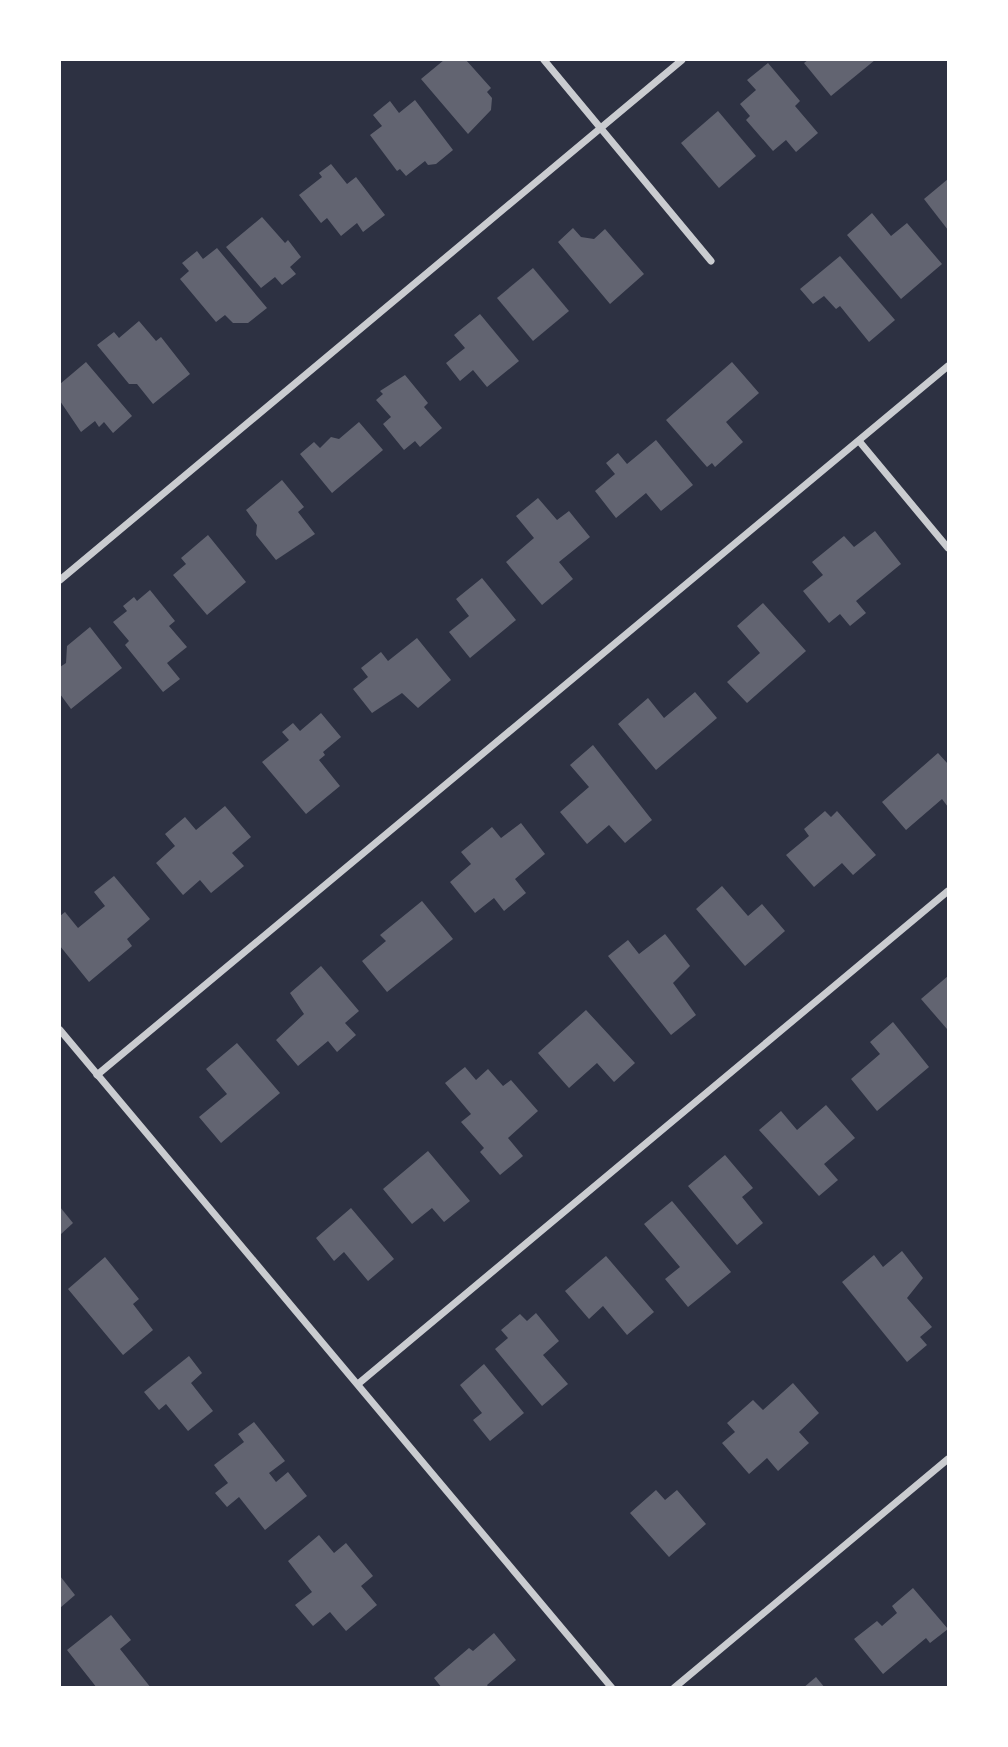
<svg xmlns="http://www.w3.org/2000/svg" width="1008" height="1747" viewBox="0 0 1008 1747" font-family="'Varela Round',sans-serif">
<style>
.building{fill:#626471}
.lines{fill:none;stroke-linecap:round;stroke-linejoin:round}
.minor{stroke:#caccd0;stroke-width:7}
</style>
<rect width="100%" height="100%" fill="#2d3142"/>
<g class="building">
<path d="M444 60H466L491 88 487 92 492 98 491 110 468 134 421 79Z"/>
<path d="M808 60H875L831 96 804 63Z"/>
<path d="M768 63 800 101 795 106 818 133 796 152 786 140 773 151 746 120 750 116 740 104 756 90 747 80Z"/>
<path d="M415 100 453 150 436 164 428 165 425 161 406 176 400 169 397 171 370 135 382 126 373 115 390 101 399 113Z"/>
<path d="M718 111 756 156 719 188 681 143Z"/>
<path d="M331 164 347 184 356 177 385 215 363 232 357 223 341 236 327 218 321 223 299 195 322 177 319 173Z"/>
<path d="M948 179V230L924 199Z"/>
<path d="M872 213 891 236 907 223 942 264 901 299 847 235Z"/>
<path d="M262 217 285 243 288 240 301 257 290 267 296 274 282 285 275 277 261 288 226 247Z"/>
<path d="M573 228 581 237 594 239 605 229 644 274 610 304 558 242Z"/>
<path d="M217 248 267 308 248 323H233L225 315 216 322 180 279 189 271 182 263 197 251 203 259Z"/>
<path d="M840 256 895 320 869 342 840 306 836 309 824 296 813 304 800 289Z"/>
<path d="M533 268 569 311 533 341 497 298Z"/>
<path d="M480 314 519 361 487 387 473 370 460 381 446 363 465 348 454 335Z"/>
<path d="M139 321 156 341 161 337 190 374 153 404 137 384H129L97 345 114 332 119 338Z"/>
<path d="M86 362 132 416 113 433 104 422 99 427 95 421 81 432 60 401V384Z"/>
<path d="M732 362 759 393 726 422 743 442 715 467 712 463 707 467 666 420Z"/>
<path d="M405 375 428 403 424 407 442 428 420 447 415 441 404 450 383 424 391 417 376 400 383 394 380 391Z"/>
<path d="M359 422 383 450 332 493 300 454 314 442 320 448 331 437 339 439Z"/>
<path d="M656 440 693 485 661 511 646 493 616 518 595 491 615 474 606 463 618 453 627 464Z"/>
<path d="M282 480 304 507 298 512 315 534 276 560 256 535 257 525 246 510Z"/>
<path d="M538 498 557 520 569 511 590 537 559 562 573 579 542 605 506 562 534 538 516 516Z"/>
<path d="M875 531 901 564 856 601 866 613 850 626 840 614 829 623 803 591 823 575 812 562 844 536 854 547Z"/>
<path d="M208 535 246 582 207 615 173 575 186 564 181 558Z"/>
<path d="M482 578 516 620 470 658 449 632 469 616 456 599Z"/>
<path d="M150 590 175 621 169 626 187 647 167 663 180 679 163 692 125 645 129 641 113 622 127 611 123 606 134 597 137 601Z"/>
<path d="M763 603 806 651 747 703 727 682 760 653 737 626Z"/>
<path d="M90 627 122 668 71 709 60 694V667L66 663 67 646Z"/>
<path d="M417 638 451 680 418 708 402 693 372 713 353 689 368 677 361 668 381 652 388 661Z"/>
<path d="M695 692 717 718 656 770 618 724 648 698 664 718Z"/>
<path d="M321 713 341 737 323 752 325 755 319 760 340 786 306 814 262 762 289 740 282 732 293 723 300 731Z"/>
<path d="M593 745 652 820 625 843 609 825 587 844 560 812 589 787 570 765Z"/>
<path d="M938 753 948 764V807L942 799 906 830 882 802Z"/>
<path d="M225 806 251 837 232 853 244 866 211 893 200 880 183 895 156 863 175 846 165 834 185 817 196 830Z"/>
<path d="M825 811 831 817 837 811 876 855 853 875 842 863 814 887 786 855 809 836 804 829Z"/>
<path d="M521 823 545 854 515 879 526 893 504 911 494 898 475 913 450 882 471 864 461 852 492 827 501 838Z"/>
<path d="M114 876 150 919 127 939 132 946 89 982 60 946V916L65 912 78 928 105 906 94 892Z"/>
<path d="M722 886 748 916 762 904 785 931 745 966 696 909Z"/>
<path d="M422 901 453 939 387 992 362 961 386 941 380 935Z"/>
<path d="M665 934 690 966 673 983 696 1015 671 1035 608 956 628 940 639 954Z"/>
<path d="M321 966 359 1011 345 1023 356 1035 337 1052 328 1041 298 1066 276 1040 304 1014 290 993Z"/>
<path d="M948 976V1027L947 1029 921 999Z"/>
<path d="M586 1010 635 1063 614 1082 597 1063 569 1088 538 1053Z"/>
<path d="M893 1022 929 1067 877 1111 851 1079 880 1054 870 1042Z"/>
<path d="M237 1043 280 1093 221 1143 199 1117 227 1094 206 1069Z"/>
<path d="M465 1067 476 1080 488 1069 503 1086 511 1080 538 1111 508 1138 523 1156 500 1175 480 1152 484 1148 461 1122 471 1114 445 1083Z"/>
<path d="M826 1105 855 1138 824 1164 838 1180 819 1196 759 1130 781 1111 797 1130Z"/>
<path d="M428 1151 470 1201 444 1222 432 1208 412 1224 383 1189Z"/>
<path d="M725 1155 753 1188 742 1197 763 1223 737 1245 688 1186Z"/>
<path d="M672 1201 731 1272 688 1307 665 1279 680 1267 644 1224Z"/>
<path d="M60 1207 73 1223 60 1235Z"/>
<path d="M351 1208 394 1259 368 1281 344 1252 334 1261 316 1238Z"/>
<path d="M902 1251 923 1278 907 1298 932 1327 920 1337 927 1345 907 1362 842 1282 874 1255 883 1267Z"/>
<path d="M606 1256 654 1312 627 1335 603 1306 589 1319 565 1291Z"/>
<path d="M105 1257 139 1299 133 1304 153 1330 123 1355 68 1289Z"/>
<path d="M536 1313 559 1341 543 1355 568 1384 542 1406 495 1349 508 1338 501 1330 520 1314 527 1321Z"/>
<path d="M189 1356 202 1373 191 1383 213 1411 188 1431 166 1404 159 1410 144 1392Z"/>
<path d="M484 1364 524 1413 490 1441 473 1420 482 1413 460 1385Z"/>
<path d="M793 1383 819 1413 799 1432 809 1443 778 1471 767 1458 749 1474 722 1443 735 1432 727 1423 753 1400 763 1410Z"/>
<path d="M254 1422 285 1461 269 1473 276 1482 288 1472 307 1496 265 1530 239 1497 227 1507 215 1493 228 1483 214 1465 244 1442 238 1434Z"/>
<path d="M656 1490 665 1500 677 1490 706 1524 669 1557 630 1513Z"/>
<path d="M319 1535 334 1553 346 1543 373 1576 361 1586 377 1605 346 1631 330 1612 313 1626 295 1605 312 1592 288 1561Z"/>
<path d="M60 1576 75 1595 60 1608Z"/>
<path d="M913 1588 948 1629 930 1643 926 1638 883 1674 854 1639 877 1621 882 1626 897 1613 892 1606Z"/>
<path d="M111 1615 131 1640 120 1649 151 1688H97L67 1650Z"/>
<path d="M494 1633 516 1660 487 1685 489 1688H442L434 1678 469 1648 473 1651Z"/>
<path d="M816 1677 825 1688H803Z"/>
</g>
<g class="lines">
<g class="minor">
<path d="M544 60 711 261"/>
<path d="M859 441 948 548"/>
<path d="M60 580 682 60"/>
<path d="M60 1030 612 1688"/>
<path d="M97 1075 948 366"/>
<path d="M358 1384 948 891"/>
<path d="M674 1688 948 1459"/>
</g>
</g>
<rect width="1008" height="1747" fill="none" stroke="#ffffff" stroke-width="122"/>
</svg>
